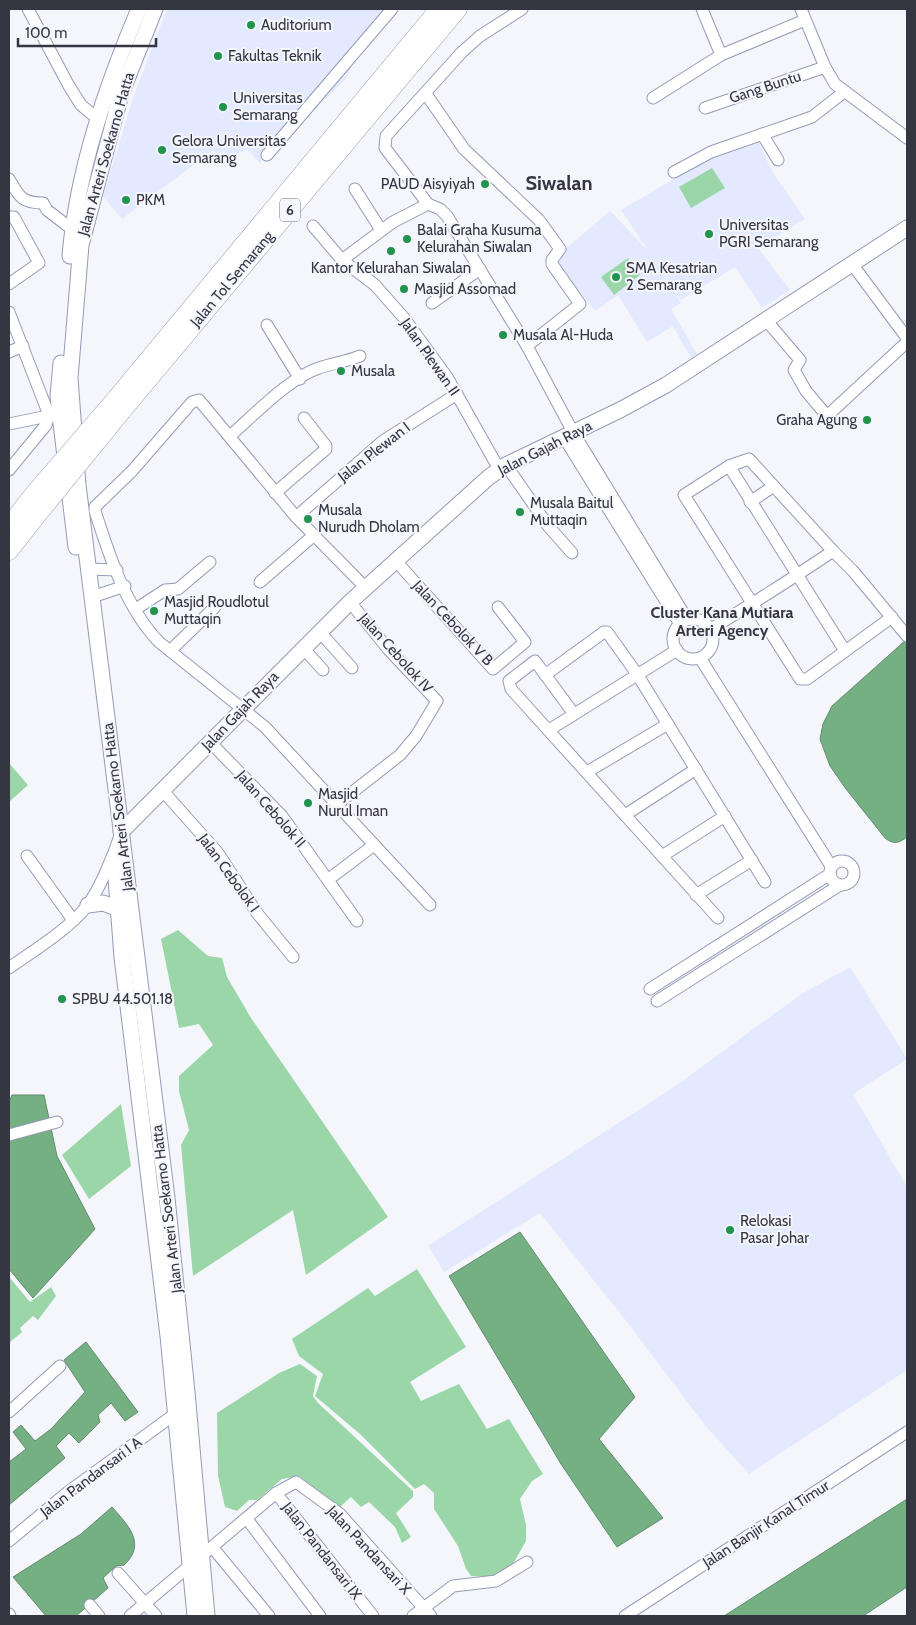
<svg xmlns="http://www.w3.org/2000/svg" width="916" height="1625" viewBox="0 0 916 1625" font-family="Cabin,sans-serif">
<style>
.built{fill:#e3e9fe}
.green{fill:#9bd6a9}
.water{fill:#75b083;stroke:#628c70}
.lines{fill:none;stroke-linecap:round;stroke-linejoin:round}
.minor-casing{stroke:#949bb5;stroke-width:13}
.major-casing{stroke:#949bb5;stroke-width:17}
.highway-casing{stroke:#949bb5;stroke-width:19}
.minor{stroke:#fff;stroke-width:11}
.major{stroke:#fff;stroke-width:15}
.highway{stroke:#fff;stroke-width:18}
.highway-bridge-casing{stroke:#949bb5;stroke-width:19;stroke-linecap:butt}
.highway-bridge{stroke:#fff;stroke-width:18}
.poi-dot{fill:#20934d;stroke:#f5f6fc;stroke-width:2}
.labels{text-anchor:middle;stroke-width:4;stroke-linejoin:round;paint-order:stroke}
.shield{fill:#f5f6fc;stroke:#6e707a;stroke-width:1}
.shield-label{font-size:14px;font-weight:bold;fill:#343742}
.poi-label{font-size:15px;fill:#343742;stroke:#f5f6fc;text-anchor:start}
.street-label{font-size:15px;fill:#343742;stroke:#f5f6fc}
.neighbourhood-label{font-size:16px;font-weight:bold;fill:#343742;stroke:#f5f6fc}
.district-label{font-size:20px;font-weight:bold;fill:#343742;stroke:#f5f6fc}
</style>
<rect width="100%" height="100%" fill="#f5f6fc"/>
<g class="built">
<path d="M167 9H387L360 47 346 79 260 163 247 149 224 161 213 150 122 219 103 196 134 95Z"/>
<path d="M757 139 773 173 805 219 758 248 790 290 762 308 735 267 681 300 621 210 716 154Z"/>
<path d="M610 211 652 255 681 303 671 309 697 354 691 358 673 326 647 342 618 295 595 311 554 259Z"/>
<path d="M850 967 907 1059 853 1094 907 1187V1370L749 1474 704 1424 627 1322 540 1213 444 1272 428 1246 674 1087 800 995Z"/>
</g>
<g class="green">
<path d="M712 168 725 188 691 208 679 187Z"/>
<path d="M628 258 640 275 614 295 601 277Z"/>
<path d="M9 763 28 785 9 802Z"/>
<path d="M178 930 208 956 222 958 227 977 251 1018 388 1217 306 1275 293 1210 193 1276 181 1145 189 1130 179 1091V1076L213 1045 199 1024 179 1028 161 939Z"/>
<path d="M121 1104 131 1166 89 1199 62 1155Z"/>
<path d="M417 1269 466 1347 410 1382 421 1401 459 1384 487 1429 509 1419 543 1474 532 1481 520 1499 526 1525V1541L513 1564 491 1577 471 1576 466 1569 458 1546 434 1509V1493L424 1484 415 1489 360 1434 315 1396 323 1374 299 1356 292 1339 368 1288 375 1296Z"/>
<path d="M9 1277 30 1302 51 1287 56 1296 38 1320 33 1316 20 1328 22 1332 9 1343Z"/>
<path d="M300 1364 317 1376 313 1396 318 1403 413 1491V1497L396 1513 411 1537 402 1543 395 1527 369 1502 361 1507 351 1497 340 1507 299 1476 282 1479 257 1500H249L237 1511 225 1507 218 1476 217 1413 279 1373Z"/>
</g>
<g class="water">
<path d="M907 639V837C899 843 894 845 885 838L846 789 830 766 820 739 823 724 832 706Z"/>
<path d="M12 1095H44L57 1156 95 1229 33 1298 9 1269V1102Z"/>
<path d="M520 1232 635 1397 599 1439 663 1518 617 1547 561 1464 449 1276Z"/>
<path d="M86 1342 138 1412 125 1421 111 1403 98 1415 100 1422 79 1443 69 1433 56 1446 65 1458 9 1505V1462L26 1449 13 1432 21 1425 35 1441 51 1429 85 1392 64 1360Z"/>
<path d="M907 1499V1587L863 1616H724Z"/>
<path d="M112 1507C128 1525 147 1544 124 1565L116 1566 103 1578 108 1588 76 1616H46L13 1577 81 1534Z"/>
</g>
<g class="lines">
<g class="minor-casing">
<g id="minor">
<path d="M28 9 69 86 81 105 98 119"/>
<path d="M522 9 480 36 462 52 386 136 385 148 428 204 440 209 447 216 527 346 573 432 687 619"/>
<path d="M702 9 721 55"/>
<path d="M801 9 825 67 835 84 907 138"/>
<path d="M426 94 464 149 539 220 560 249 552 260V264L580 304 527 346"/>
<path d="M653 98 721 55 805 20"/>
<path d="M705 108 825 67"/>
<path d="M762 134 778 160"/>
<path d="M267 155 392 9"/>
<path d="M674 172 711 152 812 117 844 92"/>
<path d="M9 179C19 196 21 203 43 203L47 210 73 230"/>
<path d="M355 189 381 230"/>
<path d="M9 217H14L39 263 9 284"/>
<path d="M313 226 342 260 375 285 404 318 447 377 499 469"/>
<path d="M342 260 393 222 428 204"/>
<path d="M852 264 907 338"/>
<path d="M432 303 480 269"/>
<path d="M9 312 49 415"/>
<path d="M766 320 800 360 794 370 806 391 827 416 907 342"/>
<path d="M267 325 300 379"/>
<path d="M9 352 23 346"/>
<path d="M9 424 53 415"/>
<path d="M231 435C254 415 290 377 319 368 332 363 346 362 360 356"/>
<path d="M563 436 680 624"/>
<path d="M506 465 549 527 572 553"/>
<path d="M729 466 845 651"/>
<path d="M9 470 46 425 49 415"/>
<path d="M275 493 326 449V446L304 418"/>
<path d="M750 502 774 486"/>
<path d="M296 517 383 441 457 394"/>
<path d="M833 551 853 571 907 636"/>
<path d="M395 560 493 669 525 642 498 607"/>
<path d="M88 569 117 570"/>
<path d="M260 582 314 535"/>
<path d="M365 587 296 517 199 400 192 402 132 471 95 507V511C109 555 126 608 159 642L265 727 430 905"/>
<path d="M92 597 125 586"/>
<path d="M136 609 165 590 178 589 210 562"/>
<circle cx="693" cy="639" r="20"/>
<path d="M711 629C752 604 793 578 833 551L749 459 729 466 684 495 800 679H807L892 617"/>
<path d="M319 631 352 668"/>
<path d="M303 648 323 670"/>
<path d="M170 651 215 607"/>
<path d="M700 658 831 866"/>
<path d="M545 675 604 632H607L637 674 765 882"/>
<path d="M574 714 535 661 509 681 511 689 718 918"/>
<path d="M549 730 677 650"/>
<path d="M210 742 282 816 357 921"/>
<path d="M587 772 668 724"/>
<path d="M163 791 218 853 257 913 293 957"/>
<path d="M336 805 400 755 416 736 437 701 388 649 350 602"/>
<path d="M625 815 696 769"/>
<path d="M27 856 73 920"/>
<path d="M662 856 725 816"/>
<circle cx="842" cy="873" r="12"/>
<path d="M329 879 374 845"/>
<path d="M696 895 752 860"/>
<path d="M9 968C33 951 69 929 87 906 100 889 114 854 121 833"/>
<path d="M650 989 830 874"/>
<path d="M657 1001 840 885"/>
<path d="M9 1135 57 1122"/>
<path d="M9 1412 60 1366"/>
<path d="M276 1493 373 1616"/>
<path d="M247 1519 320 1616"/>
<path d="M9 1541 68 1492 175 1414"/>
<path d="M213 1548 269 1616"/>
<path d="M118 1573 156 1616"/>
<path d="M90 1605 99 1616"/>
<path d="M9 1614 10 1616"/>
<path d="M130 1616 276 1493 296 1482 340 1514 431 1616"/>
<path d="M413 1616 453 1586 496 1581 527 1562"/>
<path d="M625 1616 907 1432"/>
</g>
</g>
<g class="major-casing">
<g id="major">
<path d="M155 9 121 94 81 245 70 378 78 485 167 1198 187 1392 207 1616"/>
<path d="M70 256C77 171 106 87 139 9"/>
<path d="M61 363 58 396 60 415 76 547"/>
<path d="M121 832 350 602 489 477 506 465 620 410 666 385 907 228"/>
<path d="M115 865 122 957 168 1336 195 1616"/>
<path d="M88 905 103 903 119 909"/>
</g>
</g>
<g class="highway-casing">
<g id="highway">
<path d="M114 401 439 9"/>
<path d="M122 411 458 9"/>
<path d="M9 526 33 495"/>
<path d="M9 551 42 509"/>
</g>
</g>
<use href="#minor" class="minor"/>
<use href="#major" class="major"/>
<use href="#highway" class="highway"/>
<g class="highway-bridge-casing">
<g id="highway-bridge">
<path d="M33 495 114 401"/>
<path d="M42 509 122 411"/>
</g>
</g>
<use href="#highway-bridge" class="highway-bridge"/>
</g>
<g class="poi-dot">
<circle cx="251" cy="25" r="5"/>
<circle cx="218" cy="56" r="5"/>
<circle cx="223" cy="107" r="5"/>
<circle cx="162" cy="150" r="5"/>
<circle cx="485" cy="184" r="5"/>
<circle cx="126" cy="200" r="5"/>
<circle cx="709" cy="234" r="5"/>
<circle cx="407" cy="239" r="5"/>
<circle cx="391" cy="251" r="5"/>
<circle cx="616" cy="277" r="5"/>
<circle cx="404" cy="289" r="5"/>
<circle cx="503" cy="335" r="5"/>
<circle cx="341" cy="371" r="5"/>
<circle cx="867" cy="420" r="5"/>
<circle cx="520" cy="512" r="5"/>
<circle cx="308" cy="519" r="5"/>
<circle cx="154" cy="611" r="5"/>
<circle cx="308" cy="803" r="5"/>
<circle cx="62" cy="999" r="5"/>
<circle cx="730" cy="1230" r="5"/>
</g>
<g class="labels">
<rect class="shield" x="280" y="198.5" width="20" height="23" rx="4"/>
<g class="shield-label">
<text x="290" y="215">6</text>
</g>
<g class="poi-label">
<text x="261" y="30">Auditorium</text>
<text x="228" y="61">Fakultas Teknik</text>
<text x="233" y="103">Universitas<tspan x="233" dy="17">Semarang</tspan></text>
<text x="172" y="146">Gelora Universitas<tspan x="172" dy="17">Semarang</tspan></text>
<text x="475" y="189" text-anchor="end">PAUD Aisyiyah</text>
<text x="136" y="205">PKM</text>
<text x="719" y="230">Universitas<tspan x="719" dy="17">PGRI Semarang</tspan></text>
<text x="417" y="235">Balai Graha Kusuma<tspan x="417" dy="17">Kelurahan Siwalan</tspan></text>
<text x="391" y="273" text-anchor="middle">Kantor Kelurahan Siwalan</text>
<text x="626" y="273">SMA Kesatrian<tspan x="626" dy="17">2 Semarang</tspan></text>
<text x="414" y="294">Masjid Assomad</text>
<text x="513" y="340">Musala Al-Huda</text>
<text x="351" y="376">Musala</text>
<text x="857" y="425" text-anchor="end">Graha Agung</text>
<text x="530" y="508">Musala Baitul<tspan x="530" dy="17">Muttaqin</tspan></text>
<text x="318" y="515">Musala<tspan x="318" dy="17">Nurudh Dholam</tspan></text>
<text x="164" y="607">Masjid Roudlotul<tspan x="164" dy="17">Muttaqin</tspan></text>
<text x="318" y="799">Masjid<tspan x="318" dy="17">Nurul Iman</tspan></text>
<text x="72" y="1004">SPBU 44.501.18</text>
<text x="740" y="1226">Relokasi<tspan x="740" dy="17">Pasar Johar</tspan></text>
</g>
<g class="street-label">
<text transform="translate(765 87) rotate(-18)" y="5">Gang Buntu</text>
<text transform="translate(106 154) rotate(-74)" y="5">Jalan Arteri Soekarno Hatta</text>
<text transform="translate(232 279) rotate(-50)" y="5">Jalan Tol Semarang</text>
<text transform="translate(430 357) rotate(55)" y="5">Jalan Plewan II</text>
<text transform="translate(545 448) rotate(-27)" y="5">Jalan Gajah Raya</text>
<text transform="translate(374 452) rotate(-38)" y="5">Jalan Plewan I</text>
<text transform="translate(453 623) rotate(47)" y="5">Jalan Cebolok V B</text>
<text transform="translate(396 653) rotate(48)" y="5">Jalan Cebolok IV</text>
<text transform="translate(240 711) rotate(-46)" y="5">Jalan Gajah Raya</text>
<text transform="translate(118 807) rotate(-97)" y="5">Jalan Arteri Soekarno Hatta</text>
<text transform="translate(271 809) rotate(49)" y="5">Jalan Cebolok II</text>
<text transform="translate(229 873) rotate(54)" y="5">Jalan Cebolok I</text>
<text transform="translate(167 1209) rotate(-97)" y="5">Jalan Arteri Soekarno Hatta</text>
<text transform="translate(91 1477) rotate(-37)" y="5">Jalan Pandansari I A</text>
<text transform="translate(766 1524) rotate(-33)" y="5">Jalan Banjir Kanal Timur</text>
<text transform="translate(369 1550) rotate(47)" y="5">Jalan Pandansari X</text>
<text transform="translate(322 1551) rotate(52)" y="5">Jalan Pandansari IX</text>
</g>
<g class="neighbourhood-label">
<text x="722" y="618">Cluster Kana Mutiara<tspan x="722" dy="18">Arteri Agency</tspan></text>
</g>
<g class="district-label">
<text x="559" y="190">Siwalan</text>
</g>
</g>
<rect width="916" height="1625" fill="none" stroke="#343742" stroke-width="20"/>
<path d="M18 38v8h138v-8" fill="none" stroke="#343742" stroke-width="2.5"/>
<text x="25" y="38" font-size="15" fill="#343742" stroke="#f5f6fc" stroke-width="4" paint-order="stroke">100 m</text>
</svg>
